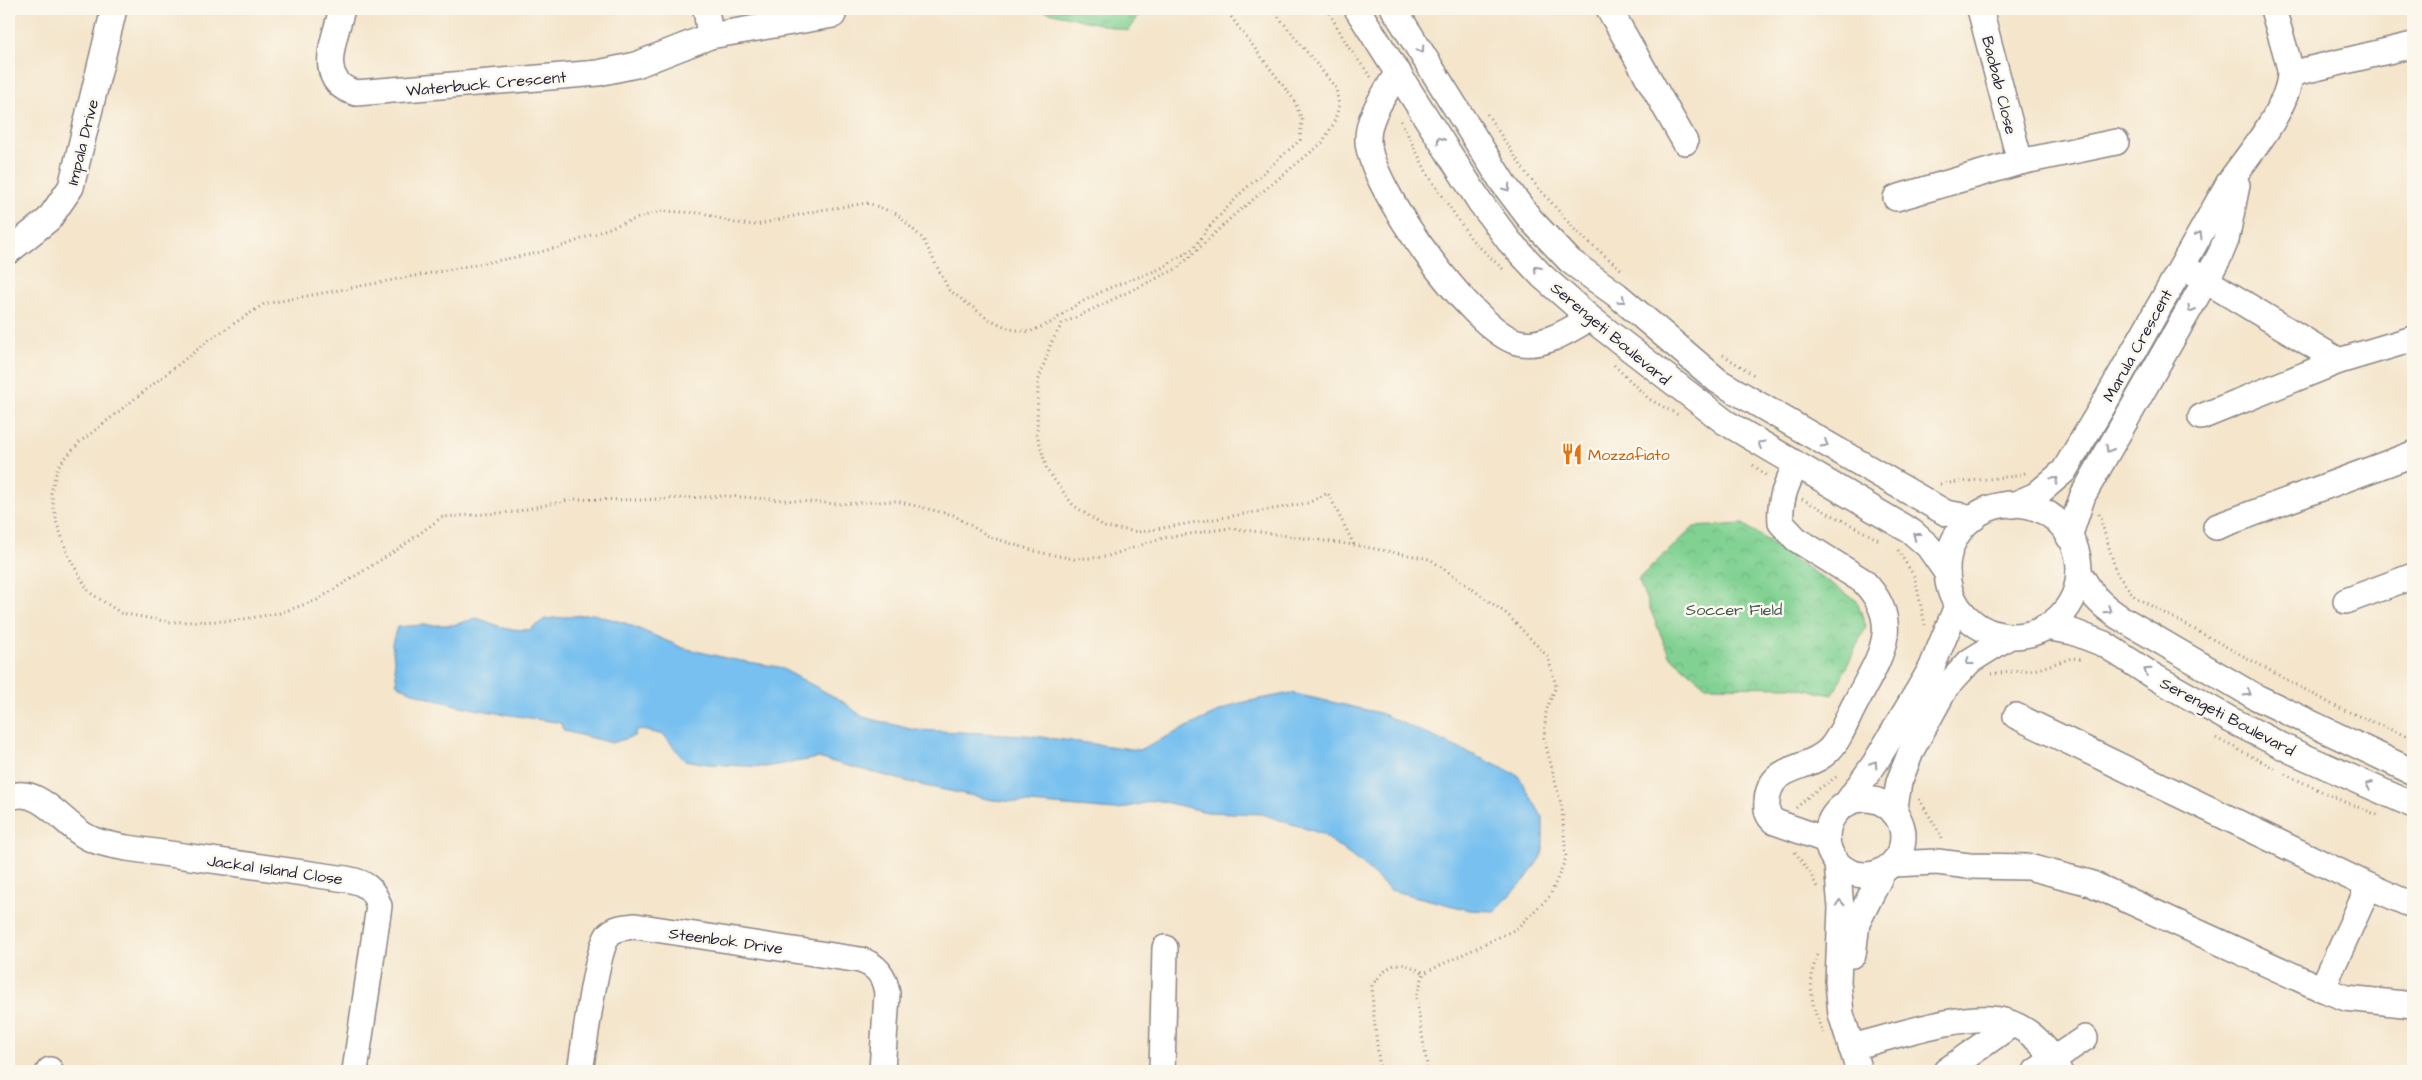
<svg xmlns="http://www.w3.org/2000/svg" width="2422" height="1080" viewBox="0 0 2422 1080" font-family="'Architects Daughter',sans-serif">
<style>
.grass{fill:url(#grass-tufts);stroke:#517a66}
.park{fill:url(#park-crowns);stroke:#517a66}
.water{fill:#77c0ef;stroke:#4c7195}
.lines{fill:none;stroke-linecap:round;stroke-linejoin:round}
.minor-casing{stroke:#8b8483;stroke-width:28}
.path{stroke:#8b8483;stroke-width:3;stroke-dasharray:1 4;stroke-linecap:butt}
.minor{stroke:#fff;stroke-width:25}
.oneway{stroke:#9c9ca7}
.labels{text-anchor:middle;stroke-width:5;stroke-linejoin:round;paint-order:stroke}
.street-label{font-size:16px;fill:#22223b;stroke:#fbf7ec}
.food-label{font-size:16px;fill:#c56008;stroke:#fbf7ec;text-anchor:start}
.park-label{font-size:16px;fill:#3e5755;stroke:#fbf7ec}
</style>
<defs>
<pattern id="grass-tufts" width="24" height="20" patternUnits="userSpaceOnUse" patternTransform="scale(1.25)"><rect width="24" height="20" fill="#80d192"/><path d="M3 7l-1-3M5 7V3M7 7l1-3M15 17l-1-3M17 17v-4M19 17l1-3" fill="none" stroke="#6eb37f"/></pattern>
<pattern id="park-crowns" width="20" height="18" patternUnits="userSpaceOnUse" patternTransform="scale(1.25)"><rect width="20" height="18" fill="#80d192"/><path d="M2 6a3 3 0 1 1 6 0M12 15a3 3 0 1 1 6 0" fill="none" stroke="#6eb37f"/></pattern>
</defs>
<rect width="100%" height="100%" fill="#fbf7ec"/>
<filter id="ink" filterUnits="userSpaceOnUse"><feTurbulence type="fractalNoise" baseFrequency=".02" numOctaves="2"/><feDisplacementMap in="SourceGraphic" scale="10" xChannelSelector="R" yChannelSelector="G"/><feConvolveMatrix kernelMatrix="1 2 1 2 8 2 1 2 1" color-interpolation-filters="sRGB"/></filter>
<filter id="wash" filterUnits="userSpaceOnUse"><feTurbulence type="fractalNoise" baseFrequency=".0096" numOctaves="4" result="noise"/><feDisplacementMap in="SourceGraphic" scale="20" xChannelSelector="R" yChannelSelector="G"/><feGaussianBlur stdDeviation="1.12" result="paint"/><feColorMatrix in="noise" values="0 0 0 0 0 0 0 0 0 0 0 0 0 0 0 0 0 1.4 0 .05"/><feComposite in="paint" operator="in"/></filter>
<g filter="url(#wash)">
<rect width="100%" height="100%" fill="#f4e5cb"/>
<path class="grass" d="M1036 9H1143L1128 31Z"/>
<path class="park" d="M1743 524 1857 601 1866 626 1833 695 1793 687 1706 686 1669 655 1638 579 1694 527Z"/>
<path class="water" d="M593 614 625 623 683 648 730 659 779 667 842 701 863 717 915 730 1026 735 1139 750 1235 704 1291 693 1380 713 1518 775 1543 818V854L1525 880 1495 911 1469 910 1390 890 1363 865 1322 834 1262 814 1207 812 1156 800 1115 810 993 800 925 786 818 758 765 767 709 764 684 760 664 735 637 729 634 736 612 743 564 731 561 723C517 715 433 707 397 684L392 643 397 627 421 625H453L477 618 507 629 529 630 545 619Z"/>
</g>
<g filter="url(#ink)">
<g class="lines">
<g class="minor-casing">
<g id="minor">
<path d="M342 9C335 39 314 81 356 93L598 73 636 65 710 36 833 15"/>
<path d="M706 9 710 36"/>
<path d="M1357 9 1480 202 1509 241 1542 276 1590 318 1725 422 1912 532 1928 546 1947 573"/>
<path d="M1394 9 1503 183 1531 220 1570 261 1617 295 1718 381 1946 513 1974 518"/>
<path d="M1609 9 1685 142"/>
<path d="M1980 9 2020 162"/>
<path d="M1398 72C1386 93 1367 116 1368 141 1370 187 1472 329 1517 342 1541 349 1570 330 1590 318"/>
<path d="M2290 74 2413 45"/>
<path d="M1896 198 2020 162 2116 142"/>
<path d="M9 251 49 219 71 187 114 9"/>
<path d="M2192 272 2339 361"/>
<path d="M2201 417 2339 361 2413 339"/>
<path d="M1796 465C1786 485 1779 500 1781 523L1796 539 1863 581C1906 625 1878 659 1855 704 1847 718 1841 738 1829 750 1808 772 1769 763 1767 802 1766 811 1768 817 1775 822L1826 840"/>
<circle cx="2013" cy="570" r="66"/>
<path d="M2013 505 2036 495 2064 471 2104 404 2230 181C2250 153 2287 110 2290 75 2291 64 2276 22 2273 9"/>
<path d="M2216 527 2413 454"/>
<path d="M2069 537 2083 495 2219 257 2226 240 2237 185"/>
<path d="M2079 572C2091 594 2098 603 2119 617L2254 696 2413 772"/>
<path d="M2346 601 2413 576"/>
<path d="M2045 627 2073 632 2104 644 2153 676 2229 719 2294 752 2413 805"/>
<path d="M2016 716 2369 886"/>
<path d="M9 798C35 784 62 821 82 834 95 843 112 845 127 848L346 879C365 882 373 888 379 906L355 1071"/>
<circle cx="1865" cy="837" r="38"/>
<path d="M1846 804 1875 763 1931 669 1957 606"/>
<path d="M1894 813 1899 782 1912 749 1946 687 1970 661 2010 636"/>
<path d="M1837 864 1841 908 1838 982 1841 1014 1859 1071"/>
<path d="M1893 864 1937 862 1969 866 2029 867 2090 883 2322 989 2346 998 2413 1005"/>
<path d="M1853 955 1857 923 1883 871"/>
<path d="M2322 989 2369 886 2407 903"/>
<path d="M1851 1047C1890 1038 1966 1011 2004 1021 2030 1028 2048 1048 2059 1071"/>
<path d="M49 1071 50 1070"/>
<path d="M580 1071C585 1044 595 951 609 934 616 927 626 927 635 926L860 960C877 965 885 976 887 994L882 1071"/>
<path d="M1162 1071 1165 948"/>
<path d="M1946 1071 2012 1024"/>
<path d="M2036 1071 2085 1038"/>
</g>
</g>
<g class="path">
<path d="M1225 9 1294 100 1302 120 1300 140 1243 191 1208 228 1194 248 1160 269 1109 288 1076 305 1050 323 1029 332 1010 329 987 318 949 290 923 239 897 214 868 203 820 210 756 225 734 223 703 213 660 211 617 225 566 245 533 254 264 304 212 338 80 442 58 466 51 493 57 524 69 557 89 592 121 613 169 622 232 621 280 613 317 600 400 548 442 517 514 512 573 499 640 500 728 496 838 504 896 501 953 515 990 537 1038 552 1074 559 1105 557 1163 538 1230 528 1354 545 1430 559 1507 614 1548 657 1556 686 1546 711 1544 738 1562 808 1566 858 1550 896 1516 929 1424 973 1416 997 1428 1071"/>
<path d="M1272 9 1336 88 1339 106 1334 123 1322 143 1234 215 1178 268 1062 324 1051 343 1038 382 1037 434 1047 470 1073 505 1105 527 1139 532 1308 503 1328 493 1354 545"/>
<path d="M1327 9 1349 48 1371 77"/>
<path d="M1487 114 1528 176 1577 232 1623 271"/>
<path d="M1401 121 1428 175 1472 240 1505 271"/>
<path d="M1723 355 1754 375"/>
<path d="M1614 365 1649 399 1680 416"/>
<path d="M1753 465 1768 477"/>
<path d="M1940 484 2016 476 2028 472"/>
<path d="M1802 499 1881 541"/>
<path d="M2099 514 2117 574 2135 597 2337 707 2413 739"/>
<path d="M1898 550 1915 578 1925 625"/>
<path d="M1991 674 2038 669 2072 658 2080 659"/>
<path d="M2216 738 2278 770"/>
<path d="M2285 774 2338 799 2380 816"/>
<path d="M1919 799 1942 837 1941 841"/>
<path d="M1796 808 1810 795 1839 775"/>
<path d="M1795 852 1810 873 1817 887"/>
<path d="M1817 955C1807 984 1811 1005 1823 1033"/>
<path d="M1380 1071 1373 1009 1372 985C1392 962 1397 958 1424 973"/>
</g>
<use href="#minor" class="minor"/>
</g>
<defs><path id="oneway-chevron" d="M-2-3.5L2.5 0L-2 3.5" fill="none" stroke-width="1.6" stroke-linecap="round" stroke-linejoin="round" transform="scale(1.25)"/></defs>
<g class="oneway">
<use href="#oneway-chevron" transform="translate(1421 50) rotate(57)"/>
<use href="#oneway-chevron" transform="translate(1440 140) rotate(-122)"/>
<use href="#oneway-chevron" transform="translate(1507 188) rotate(55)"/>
<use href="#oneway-chevron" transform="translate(2199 235) rotate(-60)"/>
<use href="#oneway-chevron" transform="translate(1537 269) rotate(-132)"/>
<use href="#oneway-chevron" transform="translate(1622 300) rotate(40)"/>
<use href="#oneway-chevron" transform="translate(2191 309) rotate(120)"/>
<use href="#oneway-chevron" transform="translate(1761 444) rotate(-149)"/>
<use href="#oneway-chevron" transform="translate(1825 444) rotate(30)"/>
<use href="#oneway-chevron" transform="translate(2109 449) rotate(120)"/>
<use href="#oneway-chevron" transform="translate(2055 480) rotate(-42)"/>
<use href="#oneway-chevron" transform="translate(1916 536) rotate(-142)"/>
<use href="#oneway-chevron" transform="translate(2108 610) rotate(34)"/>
<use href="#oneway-chevron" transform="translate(1969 662) rotate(143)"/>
<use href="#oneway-chevron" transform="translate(2147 671) rotate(-147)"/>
<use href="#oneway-chevron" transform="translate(2248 693) rotate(30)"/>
<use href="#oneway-chevron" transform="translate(1874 764) rotate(-57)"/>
<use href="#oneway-chevron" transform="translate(2369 785) rotate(-156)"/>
<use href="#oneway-chevron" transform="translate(1840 903) rotate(-93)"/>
</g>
</g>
<defs>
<g id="restaurant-bare" transform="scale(1.725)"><path d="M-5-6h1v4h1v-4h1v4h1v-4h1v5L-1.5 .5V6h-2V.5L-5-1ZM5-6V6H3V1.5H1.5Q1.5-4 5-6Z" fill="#e8710a" stroke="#fbf7ec" stroke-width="2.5" paint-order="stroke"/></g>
</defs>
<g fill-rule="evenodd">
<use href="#restaurant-bare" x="1572" y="454"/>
</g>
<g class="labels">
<g class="street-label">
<text transform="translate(486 83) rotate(-5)" y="6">Waterbuck Crescent</text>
<text transform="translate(2000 85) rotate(76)" y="6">Baobab Close</text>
<text transform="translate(82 142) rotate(-76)" y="6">Impala Drive</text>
<text transform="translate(1611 333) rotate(40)" y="6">Serengeti Boulevard</text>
<text transform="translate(2137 345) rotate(-61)" y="6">Marula Crescent</text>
<text transform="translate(2228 716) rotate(28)" y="6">Serengeti Boulevard</text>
<text transform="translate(275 869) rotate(8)" y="6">Jackal Island Close</text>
<text transform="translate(726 940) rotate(8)" y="6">Steenbok Drive</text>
</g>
<g class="food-label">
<text x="1588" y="460">Mozzafiato</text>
</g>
<g class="park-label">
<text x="1734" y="615">Soccer Field</text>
</g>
</g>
<rect width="2422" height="1080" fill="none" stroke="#fbf7ec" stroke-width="30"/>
</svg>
